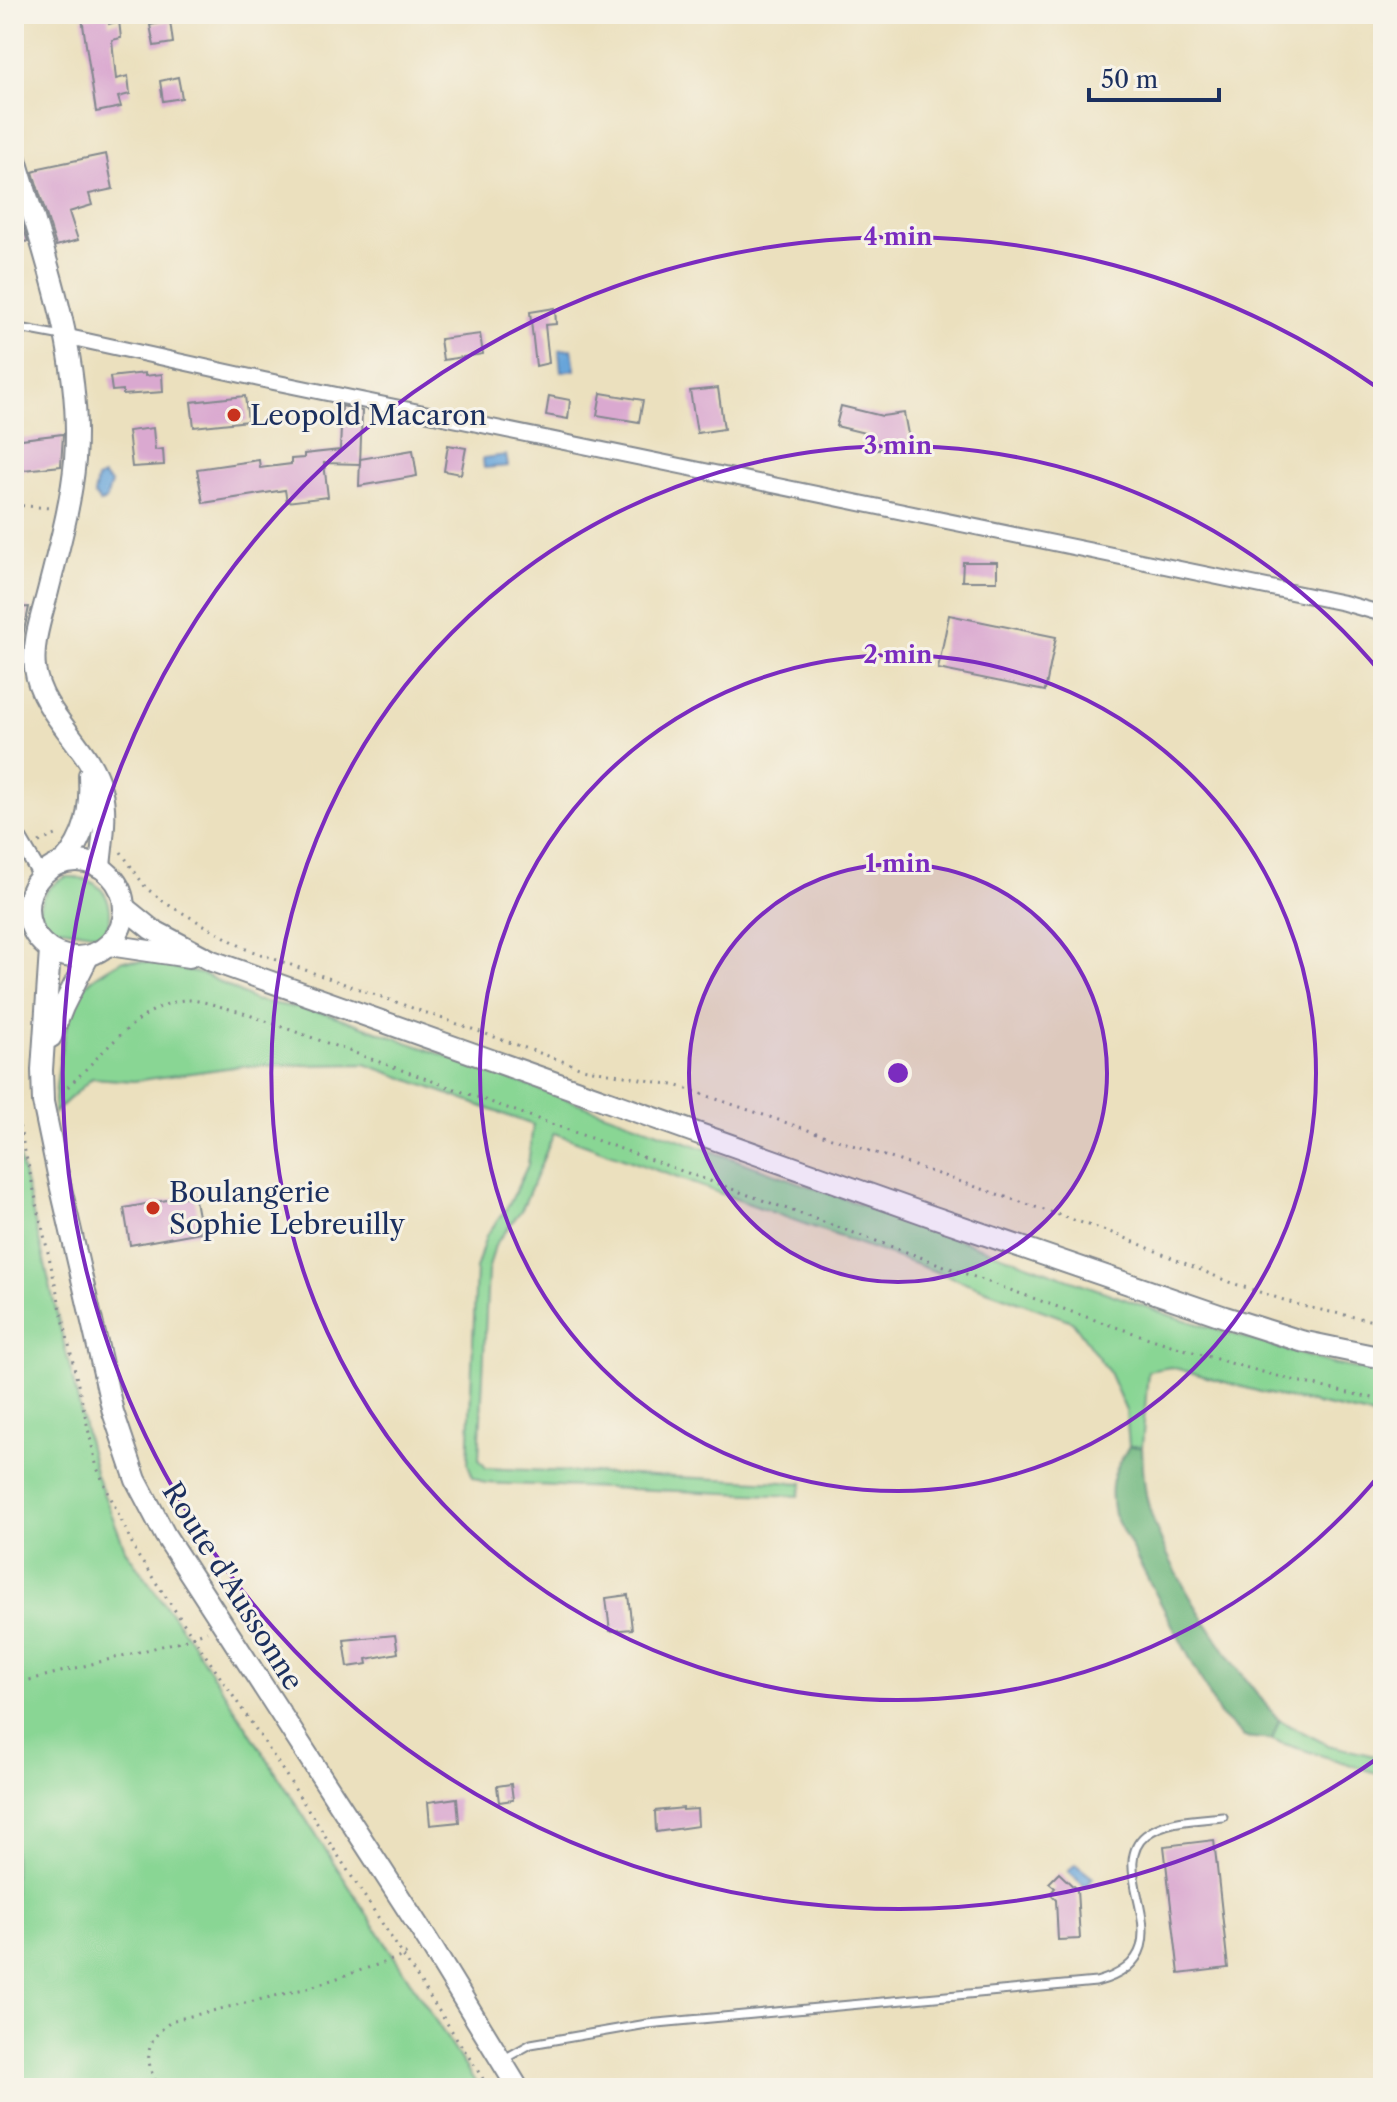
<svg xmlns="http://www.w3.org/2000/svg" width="1397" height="2102" viewBox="0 0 1397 2102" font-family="'Libre Caslon Text',serif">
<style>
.green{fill:#89d694;stroke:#528279;stroke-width:2}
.forest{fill:#6eb77e;stroke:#44736e;stroke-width:2}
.water{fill:#68a5da;stroke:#426a9c;stroke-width:2}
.building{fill:#daa9d0}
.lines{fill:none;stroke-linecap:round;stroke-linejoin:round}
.service-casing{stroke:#83888e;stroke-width:11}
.minor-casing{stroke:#83888e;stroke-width:18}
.secondary-casing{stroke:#83888e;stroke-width:24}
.path{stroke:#83888e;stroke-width:3;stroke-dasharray:2 6;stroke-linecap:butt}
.service{stroke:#fff;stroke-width:7}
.minor{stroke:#fff;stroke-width:14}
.secondary{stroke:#fff;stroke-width:20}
.ring{fill:none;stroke:#7b2cbf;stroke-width:4}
.poi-dot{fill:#c8321e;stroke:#f7f3e8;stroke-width:3}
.labels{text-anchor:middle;stroke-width:6;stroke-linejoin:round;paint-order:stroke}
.poi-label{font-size:28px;fill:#1b2f5e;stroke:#f7f3e8;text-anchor:start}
.street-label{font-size:28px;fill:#1b2f5e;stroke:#f7f3e8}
.centre{fill:#7b2cbf;stroke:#f7f3e8;stroke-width:4}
.ring-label{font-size:24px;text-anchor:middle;font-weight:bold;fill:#7b2cbf;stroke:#f7f3e8;stroke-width:6;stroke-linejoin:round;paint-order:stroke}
</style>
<rect width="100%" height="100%" fill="#f7f3e8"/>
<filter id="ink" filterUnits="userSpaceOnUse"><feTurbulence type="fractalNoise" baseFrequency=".0125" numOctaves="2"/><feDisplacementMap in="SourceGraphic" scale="16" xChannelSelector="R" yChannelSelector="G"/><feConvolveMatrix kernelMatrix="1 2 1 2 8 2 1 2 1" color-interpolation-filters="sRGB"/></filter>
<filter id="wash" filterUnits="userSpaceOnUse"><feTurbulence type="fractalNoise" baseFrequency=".006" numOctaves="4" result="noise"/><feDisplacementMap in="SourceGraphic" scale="32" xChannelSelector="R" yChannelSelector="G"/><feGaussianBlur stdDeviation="1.8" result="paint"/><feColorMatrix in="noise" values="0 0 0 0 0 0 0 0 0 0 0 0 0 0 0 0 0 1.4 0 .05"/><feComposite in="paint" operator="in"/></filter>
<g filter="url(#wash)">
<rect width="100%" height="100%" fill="#ebe0be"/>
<g class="green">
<path d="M66 877C101 875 121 904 104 935L40 925C35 903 45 886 66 877Z"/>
<path d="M123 960 146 962 206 975 254 1000 326 1013 1172 1316 1336 1365 1383 1373V1418L1264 1393 1171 1367 1148 1371 1142 1447 1129 1446 1126 1411 1109 1372 1072 1321 554 1133 522 1209 495 1245 488 1271 479 1459 486 1468 803 1483 799 1496 485 1483 473 1477 468 1464 476 1269 486 1236 509 1205 528 1165 533 1125 365 1064 241 1066 134 1081 92 1078 54 1113C56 1080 62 1031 75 1000 83 981 106 970 123 960Z"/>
<path d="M14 1136 95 1472 126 1551 193 1644 479 2088H14Z"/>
<path d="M1279 1720 1328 1745 1383 1758V1775L1272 1740Z"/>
</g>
<path class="forest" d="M1129 1446 1142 1447C1143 1465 1143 1485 1148 1503 1166 1572 1232 1666 1279 1720L1272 1740 1244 1737 1220 1715 1114 1515C1108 1483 1112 1475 1129 1446Z"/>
<g class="water">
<path d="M572 349 575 370 561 372 559 350Z"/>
<path d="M506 455 508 466 484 468 483 458Z"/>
<path d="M103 476 111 483 106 500 100 502 94 495 97 479Z"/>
<path d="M1075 1864 1093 1878 1086 1887 1068 1872Z"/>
</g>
<g id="blocks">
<g class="building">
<path d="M108 15 109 24 119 21 121 38 112 40 116 79 128 76 130 94 118 97 121 107 96 112 82 18Z"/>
<path d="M170 21 173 43 154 46 150 25Z"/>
<path d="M178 77 182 98 163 101 160 81Z"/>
<path d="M106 154 113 189 89 194 92 205 69 212 78 240 56 246 33 172 39 170V168Z"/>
<path d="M14 213H19L28 242 14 240Z"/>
<path d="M555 308 556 324 545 325 549 363 536 366 530 312Z"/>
<path d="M480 334 483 354 443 360 440 339Z"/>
<path d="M145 373V376L162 374 163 392 123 395V390L112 391 110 377Z"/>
<path d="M718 388 724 429 697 433 690 391Z"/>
<path d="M601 393 643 400 639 422 597 415Z"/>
<path d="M245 396 248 421 194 427 191 402Z"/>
<path d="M549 396 570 400 568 419 546 415Z"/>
<path d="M342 406 362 411 360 464 324 463 328 497 287 502 285 490 203 503 197 469 259 460 260 468 291 464V459L304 458V454L340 450Z"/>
<path d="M841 406 882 416 904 413 910 445 876 450 873 435 836 426Z"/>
<path d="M153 428 155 450 163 449 164 465 132 467 128 431Z"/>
<path d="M63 434 61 466 14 471V440Z"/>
<path d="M448 445 466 448 461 474 444 471Z"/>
<path d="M413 450 417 476 359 486 360 459Z"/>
<path d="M963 562H997V581H962Z"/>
<path d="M29 607 20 649 14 648V608Z"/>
<path d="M949 615 1056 637 1045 691 938 669Z"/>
<path d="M194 1195 201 1232 130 1245 124 1208Z"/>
<path d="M628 1595 632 1629 610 1631 606 1598Z"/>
<path d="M395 1635 398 1653 367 1659 368 1664 348 1667 344 1640Z"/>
<path d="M511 1784 513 1800 499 1802 497 1786Z"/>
<path d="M457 1798 459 1822 430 1825 428 1802Z"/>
<path d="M683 1808V1810L697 1809 698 1826 656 1832 655 1811Z"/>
<path d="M1214 1840 1228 1968 1179 1974 1164 1846Z"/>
<path d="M1059 1873 1077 1890 1080 1939 1058 1940 1056 1900 1050 1894 1055 1888 1049 1883Z"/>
</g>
</g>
</g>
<g filter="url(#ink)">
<use href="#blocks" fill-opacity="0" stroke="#83888e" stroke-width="2"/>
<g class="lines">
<g class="service-casing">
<g id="service">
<path d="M14 327 62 336"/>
<path d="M504 2059 531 2044 647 2024 1096 1982C1194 1955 1101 1871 1146 1835 1167 1819 1198 1820 1223 1817"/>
</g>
</g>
<g class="minor-casing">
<g id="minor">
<path d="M64 336 264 380 1344 603 1383 614"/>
<path d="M14 830 41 876"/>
</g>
</g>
<g class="secondary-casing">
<g id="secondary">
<path d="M14 153C43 251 83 356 75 460 71 505 59 547 48 591 42 615 32 642 35 668 41 715 89 744 101 789 108 814 102 842 100 867"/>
<circle cx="76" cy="909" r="48"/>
<path d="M63 863C86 837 91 809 89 775"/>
<path d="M125 908 151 929 212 961 925 1214 1225 1317 1301 1341 1383 1358"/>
<path d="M109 945 189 957"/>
<path d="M50 951 42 1070 43 1102 60 1184 113 1412 136 1480 165 1535 428 1941 518 2088"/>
<path d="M51 1037 63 1007 88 957"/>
</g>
</g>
<g class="path">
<path d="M14 505 50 508"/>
<path d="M39 842 61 833"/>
<path d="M121 852 146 888 167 904 246 949 582 1068 678 1086 1118 1235 1229 1282 1302 1306 1383 1323"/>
<path d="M62 1092C96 1063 142 999 190 1000 205 1001 223 1008 238 1011 452 1088 665 1165 879 1242 1044 1302 1210 1367 1383 1400"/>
<path d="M14 1103 97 1468 138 1556 263 1740 489 2088"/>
<path d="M14 1684 181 1641 207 1631"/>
<path d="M159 2088C143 2059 144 2039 174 2020L304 1989 398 1958 411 1951"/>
</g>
<use href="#service" class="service"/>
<use href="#minor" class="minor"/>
<use href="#secondary" class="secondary"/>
</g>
</g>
<circle cx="898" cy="1073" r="209" fill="#7b2cbf" fill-opacity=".12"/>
<g class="ring">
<circle cx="898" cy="1073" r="209"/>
<circle cx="898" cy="1073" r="418"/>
<path d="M1382 1472A627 627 0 1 1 1382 674"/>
<path d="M1378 1758A836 836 0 1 1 1378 388"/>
</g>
<g class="poi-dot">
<circle cx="234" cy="415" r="8"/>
<circle cx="153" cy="1208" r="8"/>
</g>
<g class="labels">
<g class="poi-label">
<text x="250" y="425">Leopold Macaron</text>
<text x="169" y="1202">Boulangerie<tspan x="169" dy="32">Sophie Lebreuilly</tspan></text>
</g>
<g class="street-label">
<text transform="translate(233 1586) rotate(58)" y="10">Route d'Aussonne</text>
</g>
</g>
<circle cx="898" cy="1073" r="12" class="centre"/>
<g class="ring-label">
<text x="898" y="245">4 min</text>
<text x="898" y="454">3 min</text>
<text x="898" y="663">2 min</text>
<text x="898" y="872">1 min</text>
</g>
<rect width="1397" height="2102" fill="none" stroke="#f7f3e8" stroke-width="48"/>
<path d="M1089 88v12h130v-12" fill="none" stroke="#1b2f5e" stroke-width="4"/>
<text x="1101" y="88" font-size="24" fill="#1b2f5e" stroke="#f7f3e8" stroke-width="6" paint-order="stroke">50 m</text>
</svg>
